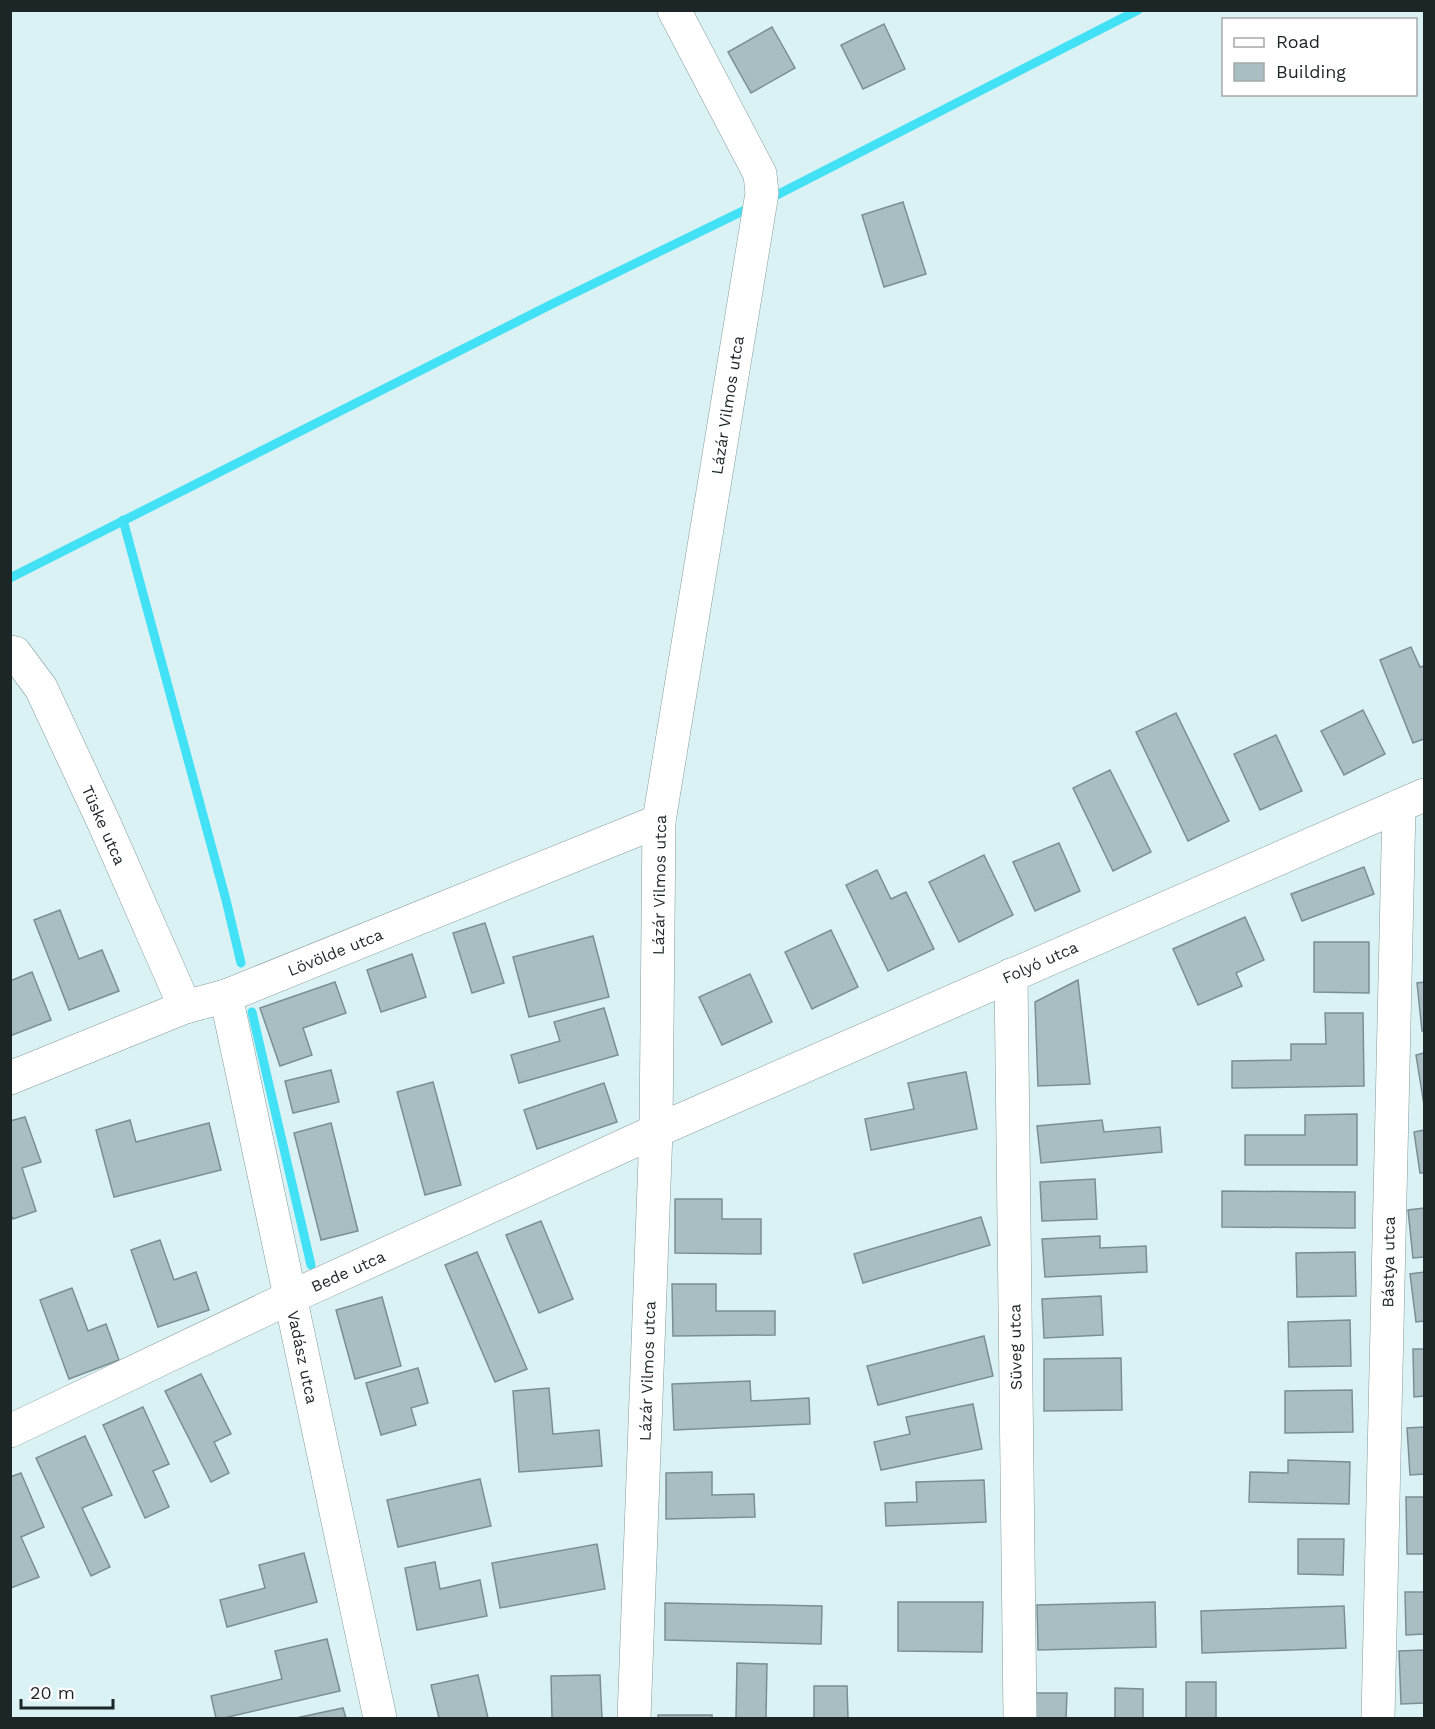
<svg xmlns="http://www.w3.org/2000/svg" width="1435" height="1729" viewBox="0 0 1435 1729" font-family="'Work Sans',sans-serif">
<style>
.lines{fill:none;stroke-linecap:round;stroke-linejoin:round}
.stream{stroke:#43e1f5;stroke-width:9}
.building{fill:#a8bec2;stroke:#7b8f93;stroke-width:1.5}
.minor-casing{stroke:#859b9e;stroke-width:34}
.minor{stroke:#fff;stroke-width:33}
.labels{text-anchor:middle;stroke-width:4.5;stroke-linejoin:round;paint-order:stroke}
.street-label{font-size:16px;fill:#1d2627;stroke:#fff}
</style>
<rect width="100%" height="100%" fill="#dbf2f5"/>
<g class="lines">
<g class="stream">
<path d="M769 199 1138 10"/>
<path d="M123 520 226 900 241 963"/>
<path d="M10 578 554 303 751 207"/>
<path d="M252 1012 311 1265"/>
</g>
</g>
<g class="building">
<path d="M884 24 905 69 863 89 841 45Z"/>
<path d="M772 27 795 68 751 93 728 52Z"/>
<path d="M903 202 926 274 884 287 862 215Z"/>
<path d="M1411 647 1420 667 1424 666V739L1413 743 1380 660Z"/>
<path d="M1363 710 1385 754 1344 775 1321 731Z"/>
<path d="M1176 713 1229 821 1188 841 1136 732Z"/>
<path d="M1276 735 1302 791 1260 810 1234 754Z"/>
<path d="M1110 770 1151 852 1113 871 1073 788Z"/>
<path d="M1059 843 1080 891 1035 911 1013 862Z"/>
<path d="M984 855 1013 915 959 942 929 882Z"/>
<path d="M1364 867 1374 894 1302 921 1291 894Z"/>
<path d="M877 870 891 899 906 892 934 949 888 971 846 885Z"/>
<path d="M60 910 79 959 102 950 119 991 69 1010 34 920Z"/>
<path d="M1245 917 1264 960 1236 973 1242 986 1198 1005 1173 949Z"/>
<path d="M485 923 504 983 472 993 453 933Z"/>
<path d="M831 930 858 987 812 1009 785 952Z"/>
<path d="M593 936 609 997 529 1017 513 957Z"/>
<path d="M1314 942H1369V993L1314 992Z"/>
<path d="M412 954 426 997 381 1012 367 970Z"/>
<path d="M32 972 51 1020 10 1036V981Z"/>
<path d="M750 974 772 1022 722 1045 699 997Z"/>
<path d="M1078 980 1090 1084 1038 1086 1035 1002Z"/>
<path d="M335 982 346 1013 303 1028 312 1055 280 1066 260 1008Z"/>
<path d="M1424 982V1031H1422L1417 983Z"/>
<path d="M604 1008 618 1055 519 1083 511 1055 560 1041 554 1022Z"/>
<path d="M1325 1013H1363L1364 1086 1232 1088V1061L1291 1060V1044H1326Z"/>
<path d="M1424 1053V1105L1416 1055Z"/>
<path d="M331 1070 339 1102 293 1113 285 1081Z"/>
<path d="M966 1072 977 1129 871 1150 865 1119 914 1109 908 1083Z"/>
<path d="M433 1082 461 1185 425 1195 397 1092Z"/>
<path d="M604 1083 617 1122 537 1149 524 1110Z"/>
<path d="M1357 1114V1165H1245V1135H1305V1115Z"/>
<path d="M25 1117 41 1162 22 1168 36 1211 13 1219 10 1212V1121Z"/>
<path d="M130 1120 136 1142 209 1123 221 1170 114 1197 96 1130Z"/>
<path d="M1102 1120 1104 1132 1160 1127 1162 1152 1041 1163 1037 1126Z"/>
<path d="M331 1123 358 1231 321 1240 294 1133Z"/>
<path d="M1424 1130V1173H1420L1414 1132Z"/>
<path d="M1095 1179 1097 1219 1042 1221 1040 1182Z"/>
<path d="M1222 1191 1355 1192V1228L1222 1227Z"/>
<path d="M675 1199H722V1219H761V1254L675 1253Z"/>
<path d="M1424 1208V1257L1413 1258 1408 1210Z"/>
<path d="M981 1217 990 1245 863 1283 854 1254Z"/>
<path d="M541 1221 573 1299 539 1313 506 1235Z"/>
<path d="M1100 1236V1248L1146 1246 1147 1272 1045 1277 1042 1239Z"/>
<path d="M160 1240 174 1280 196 1272 209 1310 158 1327 131 1250Z"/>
<path d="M477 1252 527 1369 495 1382 445 1265Z"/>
<path d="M1355 1252 1356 1296 1297 1297 1296 1253Z"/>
<path d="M1424 1272V1321L1416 1322 1410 1274Z"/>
<path d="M672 1284H716V1311H775V1335L673 1336Z"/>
<path d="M72 1288 88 1331 106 1324 119 1360 69 1379 40 1300Z"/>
<path d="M1101 1296 1103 1335 1044 1338 1042 1299Z"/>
<path d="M382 1297 401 1366 355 1379 336 1310Z"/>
<path d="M1350 1320 1351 1366 1289 1367 1288 1322Z"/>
<path d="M984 1336 993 1376 878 1405 867 1366Z"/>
<path d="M1413 1349H1424V1396L1414 1397Z"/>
<path d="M1121 1358 1122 1410 1044 1411V1359Z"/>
<path d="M418 1368 428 1403 411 1408 416 1425 381 1435 366 1383Z"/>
<path d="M201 1374 231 1434 214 1442 229 1473 211 1482 165 1391Z"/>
<path d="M750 1381 751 1401 809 1398 810 1424 674 1430 672 1384Z"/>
<path d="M549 1388 553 1434 599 1430 602 1466 519 1472 513 1391Z"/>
<path d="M1352 1390 1353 1432 1285 1433V1391Z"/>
<path d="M973 1404 982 1449 881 1470 874 1442 910 1434 906 1417Z"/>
<path d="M143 1407 169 1464 153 1471 169 1507 145 1518 103 1425Z"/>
<path d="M1424 1427V1474L1410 1475 1407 1428Z"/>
<path d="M85 1436 112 1495 82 1508 110 1567 91 1576 36 1458Z"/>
<path d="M1288 1460 1350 1462 1349 1504 1249 1502 1250 1472 1288 1473Z"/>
<path d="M712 1472V1495L754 1494 755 1517 666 1519V1473Z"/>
<path d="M21 1473 44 1527 21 1537 39 1577 11 1588 10 1477Z"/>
<path d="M480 1479 491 1526 398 1547 387 1500Z"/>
<path d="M984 1480 986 1522 886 1526 885 1503 917 1502 916 1482Z"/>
<path d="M1406 1497H1424V1554H1407Z"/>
<path d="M1298 1539H1344L1343 1575 1298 1574Z"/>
<path d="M597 1544 605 1589 500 1608 492 1563Z"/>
<path d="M304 1553 317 1602 227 1627 220 1600 265 1588 259 1565Z"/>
<path d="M435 1562 440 1589 480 1580 487 1616 417 1630 405 1568Z"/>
<path d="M1405 1592H1424V1634L1406 1635Z"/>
<path d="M898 1602H983L982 1652 898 1651Z"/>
<path d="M1155 1602 1156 1647 1038 1650 1037 1605Z"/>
<path d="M665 1603 822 1606 821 1644 665 1640Z"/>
<path d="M1344 1606 1346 1648 1202 1653 1201 1611Z"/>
<path d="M327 1639 340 1691 224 1718H216L211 1696 282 1679 275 1651Z"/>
<path d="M1424 1650V1703L1401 1704 1399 1651Z"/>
<path d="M737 1663 767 1664 766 1718H736Z"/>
<path d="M478 1675 488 1718H439L431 1685Z"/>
<path d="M600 1675 602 1718H552L551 1676Z"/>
<rect x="1186" y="1682" width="30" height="36"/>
<path d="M814 1686H847L848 1718H814Z"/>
<path d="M1115 1688 1143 1689V1718H1115Z"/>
<path d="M1035 1693H1067L1066 1718H1035Z"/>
<path d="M343 1708 346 1718H296Z"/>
<rect x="658" y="1715" width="54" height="3"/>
</g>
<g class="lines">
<g class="minor-casing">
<g id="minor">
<path d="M10 652 15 653 41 688 104 823 185 1007"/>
<path d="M1011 975 1020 1718"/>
<path d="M226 996 380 1718"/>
<path d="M10 1078 185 1007 226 996 659 821"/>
<path d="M10 1431 291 1297 656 1131 1424 795"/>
<path d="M634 1718 656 1131 659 821 762 193 760 174 674 10"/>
<path d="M1378 1718 1399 806"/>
</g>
</g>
<use href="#minor" class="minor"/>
</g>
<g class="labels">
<g class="street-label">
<text transform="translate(727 405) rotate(-81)" y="6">Lázár Vilmos utca</text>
<text transform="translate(104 825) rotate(66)" y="6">Tüske utca</text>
<text transform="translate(659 885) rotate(-89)" y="6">Lázár Vilmos utca</text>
<text transform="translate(335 952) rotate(-22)" y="6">Lövölde utca</text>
<text transform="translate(1040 962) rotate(-24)" y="6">Folyó utca</text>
<text transform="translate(1388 1262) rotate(-89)" y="6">Bástya utca</text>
<text transform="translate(348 1271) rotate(-24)" y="6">Bede utca</text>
<text transform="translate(1015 1347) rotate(-91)" y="6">Süveg utca</text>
<text transform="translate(303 1357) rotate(78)" y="6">Vadász utca</text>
<text transform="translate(647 1371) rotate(-88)" y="6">Lázár Vilmos utca</text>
</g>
</g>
<rect width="1435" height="1729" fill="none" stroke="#1d2627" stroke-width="24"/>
<rect x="1222" y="18" width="195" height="78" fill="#ffffff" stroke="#a5a8a9" stroke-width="1.5"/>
<rect x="1234" y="38" width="30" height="9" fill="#ffffff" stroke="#a5a8a9" stroke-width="1.5"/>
<text x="1276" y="48" font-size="18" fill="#1d2627">Road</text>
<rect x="1234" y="63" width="30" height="18" fill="#a8bec2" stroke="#a5a8a9" stroke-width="1.5"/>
<text x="1276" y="78" font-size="18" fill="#1d2627">Building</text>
<path d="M21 1699v9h92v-9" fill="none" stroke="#1d2627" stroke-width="3"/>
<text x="30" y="1699" font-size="18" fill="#1d2627" stroke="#ffffff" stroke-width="4.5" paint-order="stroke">20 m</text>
</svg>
